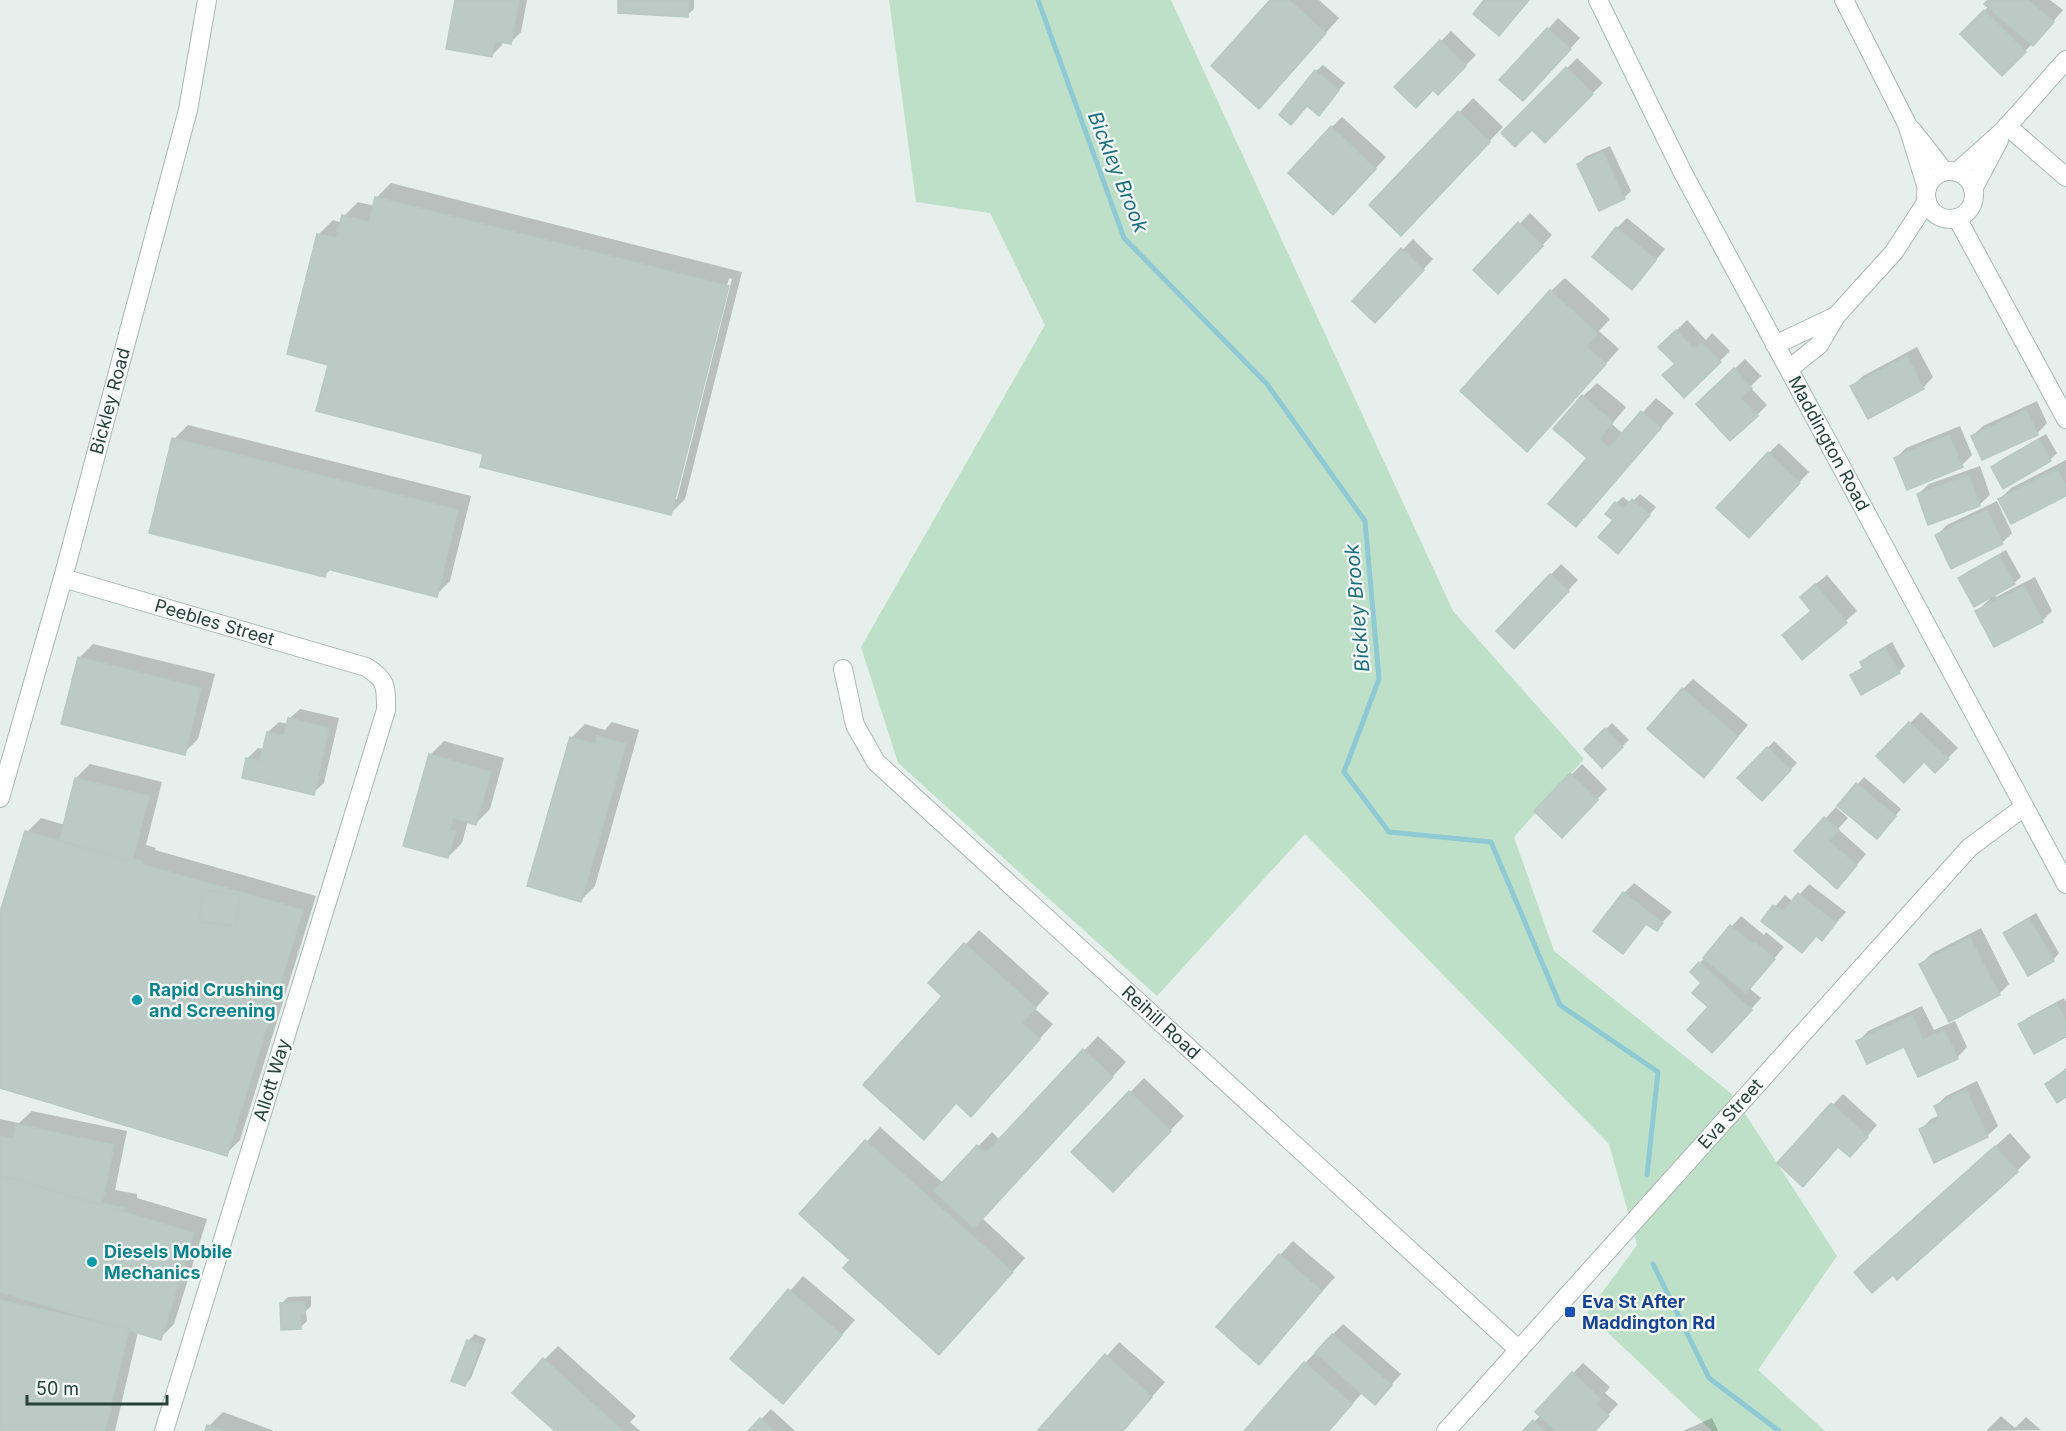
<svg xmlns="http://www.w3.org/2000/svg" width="2066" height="1431" viewBox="0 0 2066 1431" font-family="Inter,sans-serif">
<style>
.green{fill:#bfe0c8}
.shadow{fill:#0003;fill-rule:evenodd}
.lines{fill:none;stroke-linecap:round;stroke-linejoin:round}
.stream{stroke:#8ec9d4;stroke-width:5}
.building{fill:#bbcac4;stroke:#b8c9c2;stroke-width:1.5}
.street-casing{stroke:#a8b8b2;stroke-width:20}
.secondary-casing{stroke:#a4bbb3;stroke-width:20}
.street{stroke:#fff;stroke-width:18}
.secondary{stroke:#fff;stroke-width:18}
.culture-dot{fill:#0f9aa8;stroke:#f7fbf9;stroke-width:2}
.transit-dot{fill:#1a4fb4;stroke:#f7fbf9;stroke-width:2}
.labels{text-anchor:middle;stroke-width:4.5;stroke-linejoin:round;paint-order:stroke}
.street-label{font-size:18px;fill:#24423a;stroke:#f7fbf9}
.culture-label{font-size:18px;font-weight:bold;fill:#0d838f;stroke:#f7fbf9;text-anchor:start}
.transit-label{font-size:18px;font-weight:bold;fill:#164399;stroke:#f7fbf9;text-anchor:start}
.water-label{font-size:20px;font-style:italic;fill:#1c6f80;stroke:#f7fbf9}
</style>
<rect width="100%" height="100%" fill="#e6efeb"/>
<path class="green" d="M889 0H1171L1453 611 1584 759 1514 837 1554 951 1733 1095 1837 1256 1758 1370 1825 1431H1712L1587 1313 1637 1245 1609 1144 1305 834 1157 996 898 763 861 647 1045 325 990 213 916 202Z"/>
<g class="shadow">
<path d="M456 0H527L521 32 511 42 503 41 502 45 492 55Z"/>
<path d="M620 0H694V9L687 15Z"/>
<path d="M1272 0H1319L1339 18 1273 93Z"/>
<path d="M1990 0H2050L2063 10 2043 33 2002 74 1962 34 1989 6Z"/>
<path d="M1558 18 1580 38 1533 89 1502 80Z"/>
<path d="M1451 31 1476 55 1438 93 1433 88 1396 87Z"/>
<path d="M1577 58 1603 83 1545 141 1532 128 1503 133Z"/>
<path d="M1323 65 1345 83 1325 107 1307 104 1316 71Z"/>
<path d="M1473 98 1503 127 1415 220 1371 205Z"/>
<path d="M1342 117 1386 157 1344 203 1332 127Z"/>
<path d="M1610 146 1631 191 1624 198 1579 164 1585 157Z"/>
<path d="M391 183 742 272 685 499 671 513 485 452 330 364 289 353 319 234 333 220 342 223 344 216 358 202 375 206 377 197ZM729 278 732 279 677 499H674Z"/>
<path d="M1530 213 1552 235 1498 292 1475 270Z"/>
<path d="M1627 218 1665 249 1642 277 1617 228Z"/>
<path d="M1413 239 1433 259 1385 311 1354 301Z"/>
<path d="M1565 278 1610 319 1599 331 1619 349 1541 436 1551 291Z"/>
<path d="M1687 320 1706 340 1712 333 1730 351 1684 396 1676 363 1660 347Z"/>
<path d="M1917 347 1933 377 1923 388 1852 386 1863 376Z"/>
<path d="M1745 359 1761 376 1750 387 1767 405 1757 415 1708 394Z"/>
<path d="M1597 383 1626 407 1612 424 1623 434 1656 398 1674 413 1576 525 1589 458 1583 396Z"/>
<path d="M2037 401 2047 423 2037 434 1972 436 1983 426Z"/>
<path d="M188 425 471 496 450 581 436 595 331 569 324 576 174 439Z"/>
<path d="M1960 426 1972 455 1962 465 1896 458 1906 448Z"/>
<path d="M2046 434 2057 453 2050 460 1993 467 1999 461Z"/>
<path d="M1779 443 1809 472 1759 526 1769 453Z"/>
<path d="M2066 460V495L2000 499 2011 488Z"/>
<path d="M1980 466 1990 495 1979 505 1918 494 1929 484Z"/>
<path d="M1640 494 1656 507 1624 545 1615 520 1616 503 1623 497 1631 503Z"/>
<path d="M1997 501 2012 533 2002 543 1937 535 1947 525Z"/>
<path d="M2006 550 2021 577 2014 583 1995 594 1996 597 2035 577 2052 611 2042 621 1977 611 1992 597 1960 578 1967 572Z"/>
<path d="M1561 564 1578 580 1525 636 1498 631Z"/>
<path d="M1827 575 1857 611 1803 658 1812 610V587Z"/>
<path d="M1892 642 1905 666 1899 672 1852 675 1864 666 1862 662 1868 656Z"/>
<path d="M93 644 215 674 198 739 184 753 79 658Z"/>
<path d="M1693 679 1748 725 1714 765 1683 689Z"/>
<path d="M300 709 339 718 324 783 313 793 243 777 248 758 258 748 264 749 268 732 279 722 288 724 289 719Z"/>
<path d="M1921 712 1958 748 1935 771 1924 760 1878 756Z"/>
<path d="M612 722 639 730 595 886 581 900 571 738 585 724 605 730Z"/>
<path d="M1612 723 1629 740 1602 766 1586 749Z"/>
<path d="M444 741 504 758 490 809 476 823 468 821 462 843 448 857 430 755Z"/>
<path d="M1774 741 1797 763 1762 799 1740 778Z"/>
<path d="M90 764 162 782 146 845 156 848 155 850 316 896 240 1140 226 1154 0 1087V917L27 832 41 818 65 825 76 778Z"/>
<path d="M1582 764 1607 789 1562 836 1536 811Z"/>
<path d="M1864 777 1901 809 1883 831 1839 805Z"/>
<path d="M1836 807 1848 818 1838 829 1866 854 1847 877 1796 851Z"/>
<path d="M1634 883 1672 912 1656 929 1647 923 1623 952 1624 893Z"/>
<path d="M1809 884 1846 912 1822 939 1817 935 1802 951 1763 920 1785 895 1793 902Z"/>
<path d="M2036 913 2059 953 2053 960 2005 934 2012 927Z"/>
<path d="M1741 916 1764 935 1766 932 1784 947 1749 988 1761 998 1723 1041 1703 982 1692 972Z"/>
<path d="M1981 928 2009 984 1999 994 1921 964 1931 954Z"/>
<path d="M979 930 1049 993 1035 1009 1053 1024 984 1101 956 1102 944 996 930 983Z"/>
<path d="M2064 998 2066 1002V1035L2020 1025 2027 1018Z"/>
<path d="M1922 1006 1934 1030 1955 1021 1967 1047 1957 1058 1904 1045 1858 1042 1868 1031Z"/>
<path d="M1098 1036 1126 1062 982 1218 1025 1258 953 1339 852 1260 801 1214 880 1127 943 1183 992 1132 1000 1140Z"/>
<path d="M2066 1068V1095L2047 1084Z"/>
<path d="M1144 1078 1184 1116 1127 1176 1073 1152Z"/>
<path d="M1977 1081 1998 1126 1987 1136 1920 1130 1931 1119 1940 1115 1936 1106 1946 1096Z"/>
<path d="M1843 1094 1877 1125 1860 1145 1839 1146 1779 1163Z"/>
<path d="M32 1111 127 1131 115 1190 137 1194V1198L207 1219 174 1324 160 1338 138 1332 115 1431H0V1119L19 1123Z"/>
<path d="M2010 1133 2031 1157 2017 1171 1893 1273 1870 1259Z"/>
<path d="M1293 1241 1335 1277 1259 1363 1280 1255Z"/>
<path d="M803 1276 855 1320 783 1402 732 1358Z"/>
<path d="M311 1296V1306L306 1311 307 1321 300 1328 281 1304 288 1297Z"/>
<path d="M1343 1324 1401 1374 1385 1392H1363L1328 1431H1246L1305 1363Z"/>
<path d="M475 1334 486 1339 471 1378 465 1385 468 1341Z"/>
<path d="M1119 1342 1165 1382 1122 1431H1042Z"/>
<path d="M558 1346 636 1416 630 1422 640 1431H557L544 1360Z"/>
<path d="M1583 1363 1610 1387 1605 1393 1618 1404 1594 1431H1525L1541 1415 1573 1373Z"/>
<path d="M771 1409 795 1431H750Z"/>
<path d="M223 1412 274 1431H207L209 1426Z"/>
<path d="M2001 1416 2015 1428 2026 1417 2041 1430 1986 1431Z"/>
<path d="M1712 1418 1718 1431H1683Z"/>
</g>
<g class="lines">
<g class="stream">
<path d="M1038 0 1124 238 1267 384 1365 521 1379 679 1344 772 1389 832 1491 842 1560 1005 1658 1072 1647 1175"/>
<path d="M1653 1264 1709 1378 1779 1431"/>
</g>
</g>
<g class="building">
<path d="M455 0H519L511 44 495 41 492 57 446 49Z"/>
<path d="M618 0H689L688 17 618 13Z"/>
<path d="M1270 0H1289L1326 33 1259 109 1211 66Z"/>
<path d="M1484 0H1529L1499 36 1473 14Z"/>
<path d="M1988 0H2028L2054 22 2033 46 1984 4Z"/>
<path d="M1984 10 2026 52 2002 76 1960 34Z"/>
<path d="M1547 28 1571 49 1523 101 1499 80Z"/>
<path d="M1440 40 1466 66 1438 95 1433 90 1416 108 1394 87Z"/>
<path d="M1566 67 1593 94 1545 143 1532 130 1515 147 1501 133Z"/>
<path d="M1315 70 1339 90 1319 116 1307 106 1291 125 1279 115Z"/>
<path d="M1458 111 1490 142 1401 236 1369 205Z"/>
<path d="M1331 126 1376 169 1333 215 1288 173Z"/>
<path d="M1603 152 1625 199 1599 211 1577 164Z"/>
<path d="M375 197 729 286 671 515 480 467 483 454 316 411 328 365 287 354 317 234 336 238 342 215 369 222Z"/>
<path d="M1518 222 1543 246 1498 294 1473 270Z"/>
<path d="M1616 227 1656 260 1632 290 1592 257Z"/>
<path d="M1401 248 1424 270 1375 323 1352 301Z"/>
<path d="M1550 290 1598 334 1586 346 1606 364 1527 452 1460 391Z"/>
<path d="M1676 330 1694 349 1701 342 1721 362 1684 398 1662 375 1675 364 1658 347Z"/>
<path d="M1907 356 1924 389 1868 419 1850 386Z"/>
<path d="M1734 368 1752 388 1741 398 1758 416 1730 441 1696 404Z"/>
<path d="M1582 395 1613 422 1599 439 1609 448 1641 411 1661 428 1576 527 1548 504 1587 458 1553 429Z"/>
<path d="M2026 410 2038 435 1982 460 1971 436Z"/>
<path d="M1949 435 1963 467 1907 490 1894 458Z"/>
<path d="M172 438 458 510 437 597 327 569 325 577 149 533Z"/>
<path d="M2039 439 2051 461 2003 489 1991 467Z"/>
<path d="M1768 452 1800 483 1749 538 1716 508Z"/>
<path d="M2057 469 2066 486V496L2011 524 1998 499Z"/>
<path d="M1969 475 1980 506 1928 525 1917 494Z"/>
<path d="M1632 499 1650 515 1618 554 1598 537 1613 520 1605 514 1615 502 1624 509Z"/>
<path d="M1987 510 2003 544 1951 569 1935 535Z"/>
<path d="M1999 555 2015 584 1974 607 1958 578Z"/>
<path d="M1550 574 1569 591 1514 649 1496 631Z"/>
<path d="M1815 584 1847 623 1802 660 1782 635 1811 611 1800 597Z"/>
<path d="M2024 586 2043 622 1994 647 1975 611Z"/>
<path d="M1885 648 1900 673 1861 695 1850 675 1863 668 1860 662Z"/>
<path d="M78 657 201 688 185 755 61 724Z"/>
<path d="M1682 688 1738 736 1704 778 1647 729Z"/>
<path d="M288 718 329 728 314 795 242 778 246 758 260 761 267 732 284 736Z"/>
<path d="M1909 722 1949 759 1935 773 1924 762 1904 783 1876 756Z"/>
<path d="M1605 728 1623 747 1602 768 1584 749Z"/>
<path d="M597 736 626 744 581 902 527 886 570 737 595 744Z"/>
<path d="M1767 747 1791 770 1762 801 1737 778Z"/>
<path d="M429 754 491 772 476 825 453 818 450 830 456 831 448 858 403 846Z"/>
<path d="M1570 773 1598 800 1562 838 1534 811Z"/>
<path d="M75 778 149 796 133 859 142 862 122 946 55 929 67 878 51 874Z"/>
<path d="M1856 783 1896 816 1877 839 1837 806Z"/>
<path d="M1824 817 1839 830 1829 841 1857 865 1837 889 1794 851Z"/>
<path d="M25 831 303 910 227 1156 0 1088V912Z"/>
<path d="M203 890 240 895 236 926 199 922Z"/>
<path d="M1623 892 1663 923 1657 931 1646 924 1623 954 1593 931Z"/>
<path d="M1798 893 1836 923 1822 941 1816 936 1802 953 1761 921 1773 905 1783 912Z"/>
<path d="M2029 918 2054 961 2028 976 2003 933Z"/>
<path d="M1730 925 1753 944 1755 942 1775 959 1746 993 1703 958Z"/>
<path d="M1970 937 2000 995 1949 1022 1919 964Z"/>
<path d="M964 943 1036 1008 1022 1023 1040 1039 971 1117 956 1103 924 1140 863 1085 942 996 928 983Z"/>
<path d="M1699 962 1752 1010 1712 1053 1687 1030 1708 1007 1692 993 1701 983 1690 972Z"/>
<path d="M2057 1004 2066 1021V1037L2034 1054 2018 1024Z"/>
<path d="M1912 1015 1923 1040 1944 1030 1958 1059 1918 1077 1904 1047 1867 1064 1856 1041Z"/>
<path d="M1083 1049 1113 1077 974 1228 934 1191 977 1145 986 1153Z"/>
<path d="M2066 1070V1097L2057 1103 2045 1084Z"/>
<path d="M1966 1090 1988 1137 1934 1163 1919 1129 1940 1119 1934 1106Z"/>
<path d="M1129 1091 1171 1131 1113 1192 1071 1152Z"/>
<path d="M1831 1103 1868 1137 1850 1157 1838 1147 1803 1187 1777 1163Z"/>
<path d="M16 1124 114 1145 102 1203 124 1208 107 1292 0 1270V1136L13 1139Z"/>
<path d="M865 1140 1013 1272 939 1355 843 1268 850 1260 799 1214Z"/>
<path d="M1995 1146 2018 1172 1897 1280 1893 1275 1872 1293 1854 1272Z"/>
<path d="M0 1175 194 1233 161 1340 0 1292Z"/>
<path d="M1279 1254 1322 1291 1259 1365 1216 1327Z"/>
<path d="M788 1289 842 1335 783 1404 730 1359Z"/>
<path d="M0 1300 129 1329 105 1431H0Z"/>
<path d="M305 1302V1314H300L301 1329 281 1330 280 1303Z"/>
<path d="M1332 1334 1392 1385 1375 1405 1315 1353Z"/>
<path d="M467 1340 481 1345 465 1386 451 1381Z"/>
<path d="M1105 1354 1152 1397 1123 1431H1040L1038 1430Z"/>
<path d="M543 1358 623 1431H555L512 1393Z"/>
<path d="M1304 1362 1352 1404 1329 1431H1244Z"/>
<path d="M1572 1372 1601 1399 1596 1404 1609 1416 1595 1431H1557L1535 1412Z"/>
<path d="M760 1418 774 1431H748Z"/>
<path d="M1533 1420 1544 1431H1523Z"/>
<path d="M207 1425 224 1431H205Z"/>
</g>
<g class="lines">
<g class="street-casing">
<g id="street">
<path d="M1844 0 1907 124 1927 188"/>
<path d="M2007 126 2066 177"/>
<path d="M1912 130 1944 171"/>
<circle cx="1950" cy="195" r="24"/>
<path d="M1957 172 2004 130 2066 60"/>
<path d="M1973 189 1999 140"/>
<path d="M1957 218 2066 419"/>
<path d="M1775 345 1836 316"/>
<path d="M1789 369 1819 345 1836 316 1894 252 1927 201"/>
<path id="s1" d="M63 578 366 667C387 680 386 686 386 710L164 1431"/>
<path id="s2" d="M843 669 855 725 876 762 1519 1350"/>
<path id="s3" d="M0 798 63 578 188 110 207 0"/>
<path id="s4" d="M1446 1431 1969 848 2024 807"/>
</g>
</g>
<g class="secondary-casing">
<g id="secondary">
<path id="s5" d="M1598 0 1683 173 2066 884"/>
</g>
</g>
<use href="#street" class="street"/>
<use href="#secondary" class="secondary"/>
</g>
<g class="culture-dot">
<circle cx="137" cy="1000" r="6"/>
<circle cx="92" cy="1262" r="6"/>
</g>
<rect class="transit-dot" x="1564" y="1306" width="12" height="12" rx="3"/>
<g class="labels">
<g class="street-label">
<text dy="6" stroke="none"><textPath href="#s3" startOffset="412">Bickley Road</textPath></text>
<text dy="6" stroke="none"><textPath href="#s5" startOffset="500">Maddington Road</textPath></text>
<text dy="6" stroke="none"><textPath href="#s1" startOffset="158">Peebles Street</textPath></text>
<text dy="6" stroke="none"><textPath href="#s2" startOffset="486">Reihill Road</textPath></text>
<text transform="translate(272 1080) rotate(-73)" y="6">Allott Way</text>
<text dy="6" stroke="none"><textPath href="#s4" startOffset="426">Eva Street</textPath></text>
</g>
<g class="culture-label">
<text x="149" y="996">Rapid Crushing<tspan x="149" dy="21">and Screening</tspan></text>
<text x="104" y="1258">Diesels Mobile<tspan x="104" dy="21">Mechanics</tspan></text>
</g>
<g class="transit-label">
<text x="1582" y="1308">Eva St After<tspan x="1582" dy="21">Maddington Rd</tspan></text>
</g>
<g class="water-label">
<text transform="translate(1118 172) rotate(68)" y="7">Bickley Brook</text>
<text transform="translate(1357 608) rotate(-95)" y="7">Bickley Brook</text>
</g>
</g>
<path d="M27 1395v9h140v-9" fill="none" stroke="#24423a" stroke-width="3"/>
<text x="36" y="1395" font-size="18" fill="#24423a" stroke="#f7fbf9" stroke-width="4.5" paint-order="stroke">50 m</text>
</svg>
